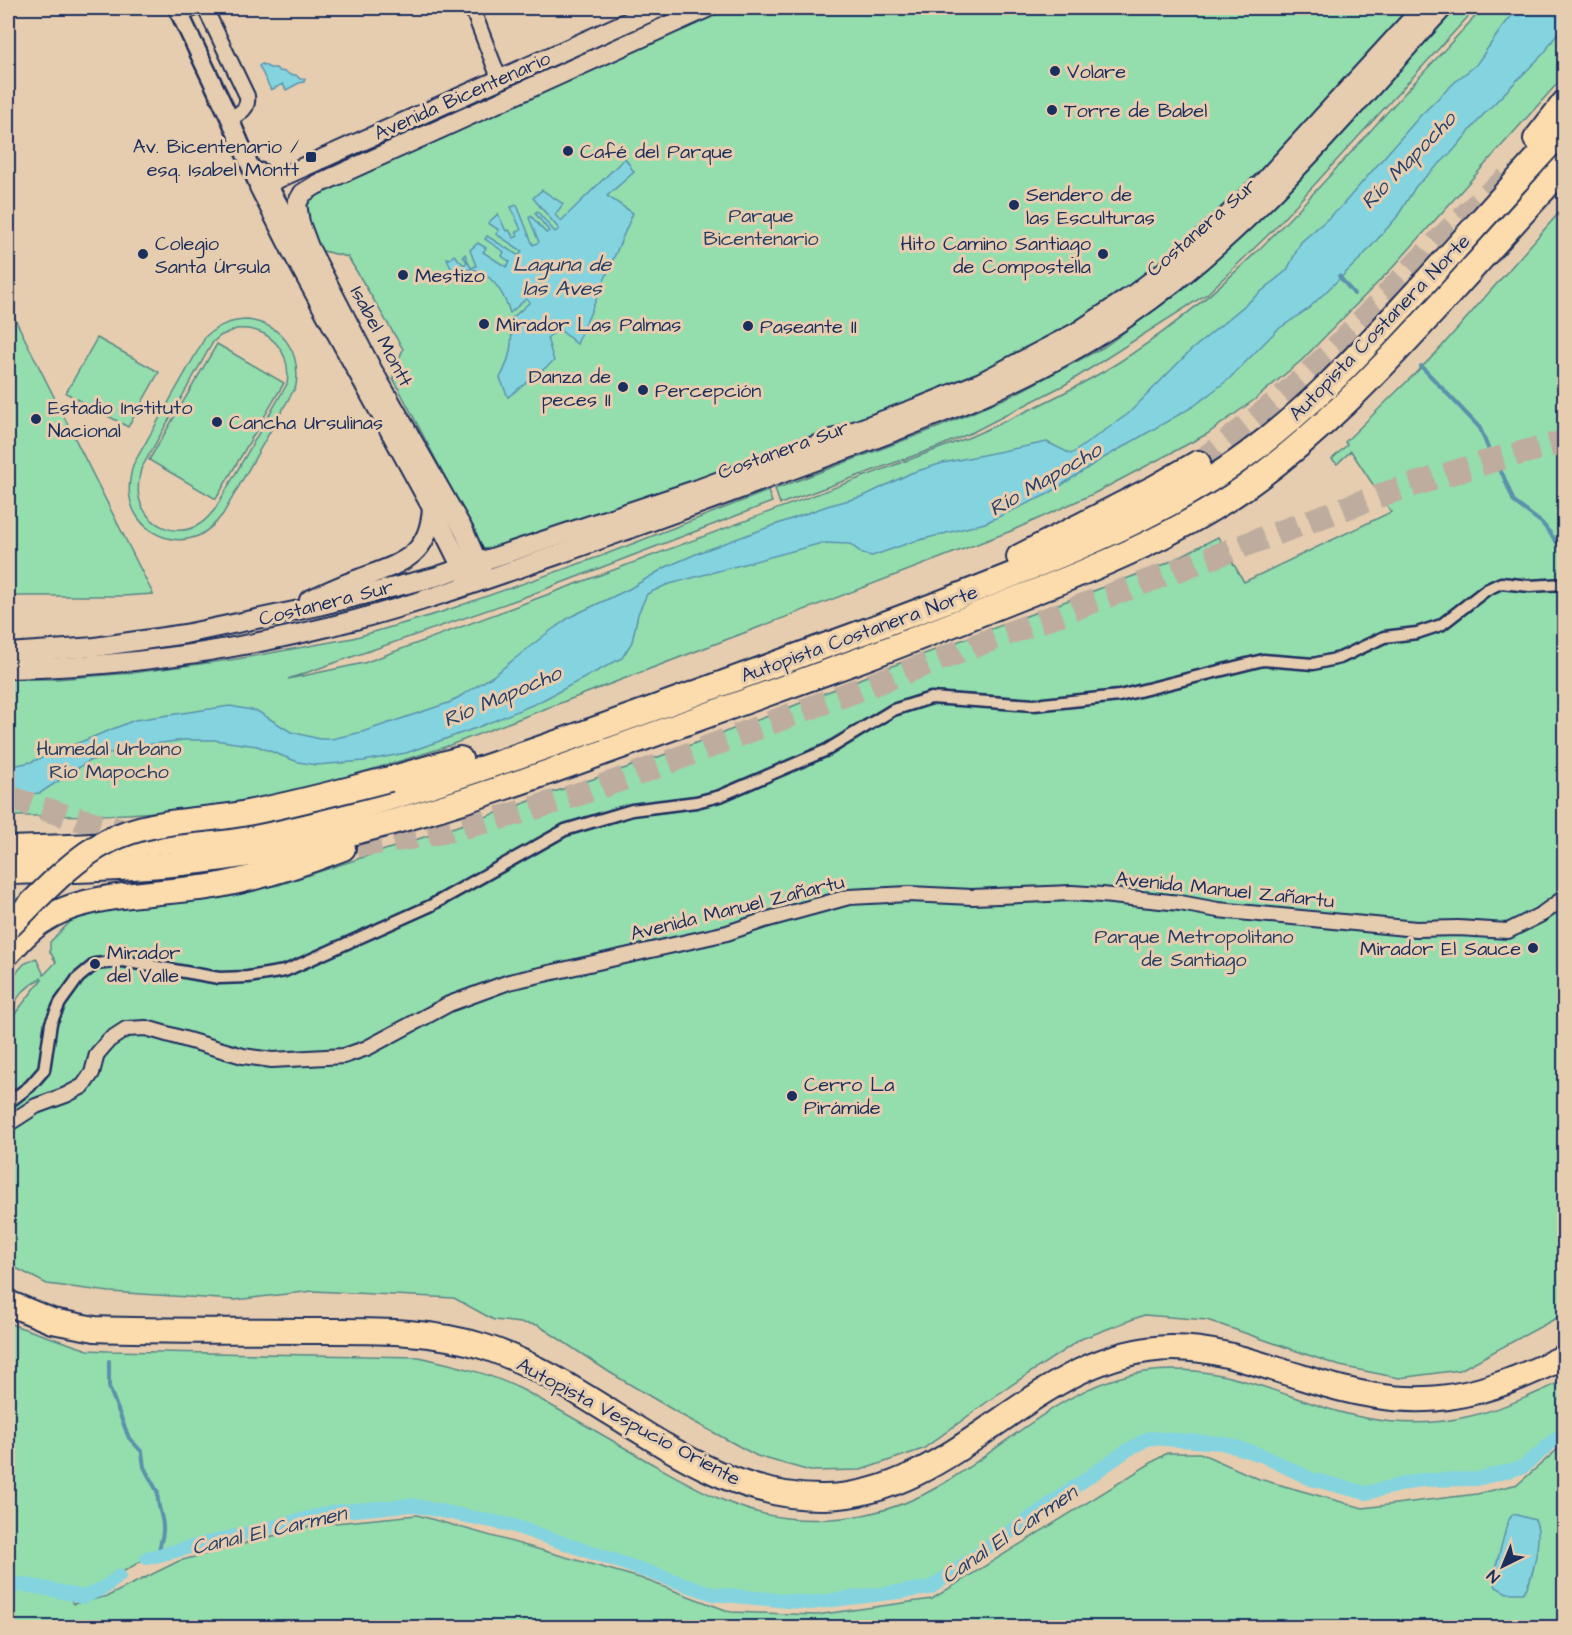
<svg xmlns="http://www.w3.org/2000/svg" width="1572" height="1635" viewBox="0 0 1572 1635" font-family="'Architects Daughter',sans-serif">
<style>
.green{fill:#94ddad;stroke:#588686;stroke-width:1.5;fill-rule:evenodd}
.water{fill:#84d4e0;stroke:#5a92ac;stroke-width:1.5}
.lines{fill:none;stroke-linecap:round;stroke-linejoin:round}
.stream{stroke:#5a92ac;stroke-width:4}
.canal{stroke:#84d4e0;stroke-width:14}
.motorway-tunnel{stroke:#bead9f;stroke-width:24;stroke-dasharray:24 12;stroke-linecap:butt}
.pedestrian-casing{stroke:#1b2f5e;stroke-width:15}
.minor-casing{stroke:#1b2f5e;stroke-width:18}
.tertiary-casing{stroke:#1b2f5e;stroke-width:21}
.secondary-casing{stroke:#1b2f5e;stroke-width:22}
.motorway-casing{stroke:#1b2f5e;stroke-width:28}
.pedestrian{stroke:#e7cdaf;stroke-width:10}
.minor{stroke:#e7cdaf;stroke-width:14}
.tertiary{stroke:#e7cdaf;stroke-width:16}
.secondary{stroke:#e7cdaf;stroke-width:18}
.motorway{stroke:#fcdcac;stroke-width:24}
.motorway-bridge-casing{stroke:#1b2f5e;stroke-width:28;stroke-linecap:butt}
.motorway-bridge{stroke:#fcdcac;stroke-width:24}
.poi-dot{fill:#1b2f5e;stroke:#e7cdaf;stroke-width:2}
.labels{text-anchor:middle;stroke-width:6;stroke-linejoin:round;paint-order:stroke}
.poi-label{font-size:20px;fill:#1b2f5e;stroke:#e7cdaf;text-anchor:start}
.street-label{font-size:20px;fill:#1b2f5e;stroke:#e7cdaf}
.park-label{font-size:20px;fill:#274066;stroke:#e7cdaf}
.water-label{font-size:21px;font-style:italic;fill:#26406b;stroke:#e7cdaf}
</style>
<rect width="100%" height="100%" fill="#e7cdaf"/>
<filter id="ink" filterUnits="userSpaceOnUse"><feTurbulence type="fractalNoise" baseFrequency=".0167" numOctaves="2"/><feDisplacementMap in="SourceGraphic" scale="12" xChannelSelector="R" yChannelSelector="G"/><feConvolveMatrix kernelMatrix="1 2 1 2 8 2 1 2 1" color-interpolation-filters="sRGB"/></filter>
<g filter="url(#ink)">
<g class="green">
<path d="M716 8H1411L1232 203 1172 255 1108 304 1067 328 994 367 944 389 694 484 488 552 482 547 393 378V374L403 349 348 257 319 250 304 207 306 201 319 190Z"/>
<path d="M1450 8H1476L1272 231 1207 294 1066 384 973 432 938 447 780 504 775 489 939 427 1013 395 1104 347 1181 291 1243 236Z"/>
<path d="M1483 8H1564V76L1395 265 1302 360 1254 400 1207 434 1093 494 1011 531 445 747C365 772 286 797 203 807 138 816 73 816 8 816V679H56L132 673 237 659 353 638 439 613 601 556 768 491 772 502 522 598 288 679 364 663 970 437C1020 415 1070 392 1116 364 1216 302 1295 215 1373 128 1409 88 1446 48 1483 8Z"/>
<path d="M1564 207V1314L1460 1370 1399 1378 1340 1366 1207 1320 1144 1315 1081 1339 998 1394 923 1449 861 1470 810 1471 757 1456 685 1417 609 1372 538 1325 494 1320 454 1298 313 1291 235 1300 110 1292 47 1284 8 1264V982L24 964 36 958 44 975 56 962 50 952V942L72 920 129 905 200 899 279 885 512 808 545 795 650 760 771 715 884 669 1163 565 1218 537 1244 582 1391 512 1351 451 1337 464 1332 459 1347 445 1345 442 1436 353ZM41 978 42 979 14 1015C12 997 27 987 41 978Z"/>
<path d="M8 304 19 327 153 594 123 596H8Z"/>
<path d="M248 320C283 325 301 352 296 386L223 514C216 523 209 531 198 536 169 548 135 529 130 498 128 487 130 476 133 465L206 336C219 325 231 320 248 320ZM236 329C269 326 292 351 287 384L215 509C210 515 206 521 198 525 175 539 144 524 139 497 137 488 139 478 141 469L213 342 220 336Z"/>
<path d="M97 338 159 372 128 427 66 393Z"/>
<path d="M217 344 284 383 216 499 149 460Z"/>
<path d="M8 1321 13 1325 88 1350 108 1351 419 1357C455 1365 492 1374 525 1391 567 1414 608 1438 649 1462 692 1486 736 1512 786 1518 840 1524 895 1513 941 1485 1008 1446 1065 1383 1145 1372 1206 1363 1258 1385 1314 1404 1410 1438 1475 1424 1564 1380V1427L1521 1463 1477 1475 1420 1476 1366 1489 1313 1476 1262 1452 1223 1440 1148 1434 1123 1448 928 1584 810 1599 714 1589 512 1521 412 1501 333 1508 155 1553 85 1594 64 1588 73 1604 108 1596 179 1561 314 1525 417 1515 640 1578 731 1612 816 1615 932 1599 1167 1453H1200L1259 1479 1363 1508 1477 1494 1518 1484 1564 1444V1627H8Z"/>
</g>
<g class="water">
<path d="M1518 8H1564V23L1545 52 1483 115 1453 151 1416 186 1397 217 1361 258 1308 309 1277 330 1229 379 1194 406 1095 463 1048 494 985 523 912 542 872 556 863 554 850 544 822 543 666 585 647 594 638 614 632 642 622 658 537 703 476 728 406 753 364 761 316 765 298 762 257 746 214 740H183L125 748 89 761 40 793 8 796V767L31 762 135 720 230 706 257 711 291 732 320 739H332L362 732 451 702 493 676 546 634 570 617 629 589 666 567 703 551 827 506 864 496 911 473 943 463 1047 442 1071 454 1074 452 1128 414 1190 351 1287 270 1301 242 1339 209 1420 116 1457 80 1476 65 1501 29Z"/>
<path d="M262 64 270 68H276L279 71 286 72 290 75H296L300 79H305L304 82 299 83 286 90 283 84 271 90 259 66Z"/>
<path d="M625 158 634 172 607 196 633 213 577 344 559 329 547 338 554 361 508 397 500 378C511 358 513 341 511 319L530 302 526 299 510 313C504 290 480 255 454 276L447 258 450 259 454 255 464 265 467 262 463 256 465 254 471 268 476 266 470 250 478 243 486 248 483 252 506 267 510 262 502 256 504 252 485 239 487 236 519 256 522 251 496 234 499 230 488 223 498 214 506 231 509 230 514 238 518 236 516 232 521 230 511 207 517 205 533 245 539 242 529 218 531 216 546 233 549 231 535 213 537 211 555 232 559 229 533 198 542 190 563 204 555 215 561 221Z"/>
<path d="M1513 1514 1535 1520C1543 1532 1533 1583 1523 1593H1507L1496 1587 1493 1577 1508 1521Z"/>
</g>
<g class="lines">
<g class="stream">
<path d="M1339 276 1354 294"/>
<path d="M1421 366 1480 428 1494 463 1503 475 1514 502 1542 523 1564 551"/>
<path d="M109 1361V1387L129 1438 142 1452 144 1467 158 1493C156 1504 163 1515 163 1527 164 1537 159 1547 157 1557"/>
</g>
<g class="canal">
<path d="M147 1558 333 1512 411 1505 511 1525 713 1594 810 1603 930 1588 1126 1451 1149 1438 1222 1443 1261 1455 1311 1479 1366 1493 1421 1480 1477 1479 1523 1467 1564 1432"/>
<path d="M8 1589 20 1584 53 1590 83 1597 105 1587 119 1576"/>
</g>
<g class="motorway-tunnel">
<path d="M1198 463C1248 427 1295 387 1340 343 1397 286 1449 224 1513 174"/>
<path d="M8 797 66 816 140 835"/>
<path d="M321 848C491 839 650 768 807 709 999 637 1191 564 1384 494L1497 459 1564 442"/>
</g>
<g class="pedestrian-casing">
<path id="pedestrian" d="M8 1103 30 1086 44 1070 51 1023 60 1003 78 978 95 964 123 961 219 978 248 977 285 971 430 906 565 830 632 810 696 802 720 796 827 750 893 710 931 698 1034 705 1119 696 1263 660 1313 664 1340 658 1384 637 1417 633 1441 625 1486 590 1501 583 1530 586 1564 584"/>
</g>
<g class="minor-casing">
<g id="minor">
<path d="M205 8 247 96C249 109 240 113 230 119"/>
<path d="M472 8 499 78"/>
<path d="M180 14 196 8"/>
<path d="M8 1124 36 1106 66 1095 83 1086 92 1073 97 1054 109 1040 126 1029 146 1028 243 1056 272 1060 344 1056 367 1048 449 1004 509 982 727 933 765 920 849 897 909 894 972 897 1072 893 1102 895 1180 903 1218 910 1416 929 1458 928 1508 931 1542 914 1564 898"/>
</g>
</g>
<g class="tertiary-casing">
<g id="tertiary">
<path d="M177 8 230 119 259 187"/>
<path d="M261 172 304 249"/>
</g>
</g>
<g class="secondary-casing">
<g id="secondary">
<path d="M482 572 464 531 373 371 309 247 300 223 297 203 303 193 316 185 707 8"/>
<path d="M467 578 432 508 293 254 259 187 659 8"/>
<path d="M309 600C326 592 343 584 361 578 401 563 429 557 432 508"/>
<path d="M8 653 95 647 185 634 318 606 435 577 698 489 919 407 981 382 1077 332 1134 294 1185 255 1264 181 1422 8"/>
<path d="M8 669C124 667 242 650 355 620 423 602 490 578 557 555 629 529 701 504 772 477 895 431 1020 391 1129 316 1251 232 1344 116 1443 8"/>
</g>
</g>
<g class="motorway-casing">
<g id="motorway">
<path d="M1536 139 1564 103"/>
<path d="M1019 557 1156 487 1198 463"/>
<path d="M390 779 460 759"/>
<path d="M8 849C81 847 156 844 229 834 320 822 409 793 495 764 605 727 713 687 822 647 891 622 960 596 1029 568 1106 537 1182 503 1249 453 1309 409 1359 354 1409 300 1461 243 1512 185 1564 129"/>
<path d="M8 872C84 870 162 868 237 856 362 837 484 796 602 753 677 726 752 699 827 672 888 650 949 626 1009 602 1091 570 1174 537 1247 486 1317 436 1376 374 1434 311 1477 263 1521 215 1564 167"/>
<path d="M8 953C20 940 32 926 49 917 91 892 166 894 215 886 259 878 302 864 343 848"/>
<path d="M8 1303 52 1321 95 1329C171 1332 247 1330 322 1331 377 1331 433 1330 485 1347 601 1385 697 1500 825 1497 960 1494 1035 1350 1172 1348 1218 1348 1258 1364 1301 1377 1409 1412 1463 1406 1564 1357"/>
</g>
</g>
<use href="#pedestrian" class="pedestrian"/>
<use href="#minor" class="minor"/>
<use href="#tertiary" class="tertiary"/>
<use href="#secondary" class="secondary"/>
<use href="#motorway" class="motorway"/>
<g class="motorway-bridge-casing">
<path id="motorway-bridge" d="M8 927C39 897 69 861 108 841 149 819 198 822 242 814 292 805 341 791 390 779"/>
</g>
<use href="#motorway-bridge" class="motorway-bridge"/>
</g>
</g>
<g class="poi-dot">
<circle cx="1055" cy="71" r="6"/>
<circle cx="1052" cy="110" r="6"/>
<circle cx="568" cy="151" r="6"/>
<rect x="305" y="151" width="12" height="12" rx="3"/>
<circle cx="1014" cy="205" r="6"/>
<circle cx="143" cy="254" r="6"/>
<circle cx="1103" cy="254" r="6"/>
<circle cx="403" cy="275" r="6"/>
<circle cx="484" cy="324" r="6"/>
<circle cx="748" cy="326" r="6"/>
<circle cx="623" cy="387" r="6"/>
<circle cx="643" cy="390" r="6"/>
<circle cx="36" cy="419" r="6"/>
<circle cx="217" cy="422" r="6"/>
<circle cx="1533" cy="948" r="6"/>
<circle cx="95" cy="964" r="6"/>
<circle cx="792" cy="1096" r="6"/>
</g>
<g class="labels">
<g class="poi-label">
<text x="1067" y="78">Volare</text>
<text x="1064" y="117">Torre de Babel</text>
<text x="299" y="153" text-anchor="end">Av. Bicentenario /<tspan x="299" dy="23">esq. Isabel Montt</tspan></text>
<text x="580" y="158">Café del Parque</text>
<text x="1026" y="201">Sendero de<tspan x="1026" dy="23">las Esculturas</tspan></text>
<text x="155" y="250">Colegio<tspan x="155" dy="23">Santa Úrsula</tspan></text>
<text x="1091" y="250" text-anchor="end">Hito Camino Santiago<tspan x="1091" dy="23">de Compostella</tspan></text>
<text x="415" y="282">Mestizo</text>
<text x="496" y="331">Mirador Las Palmas</text>
<text x="760" y="333">Paseante II</text>
<text x="611" y="383" text-anchor="end">Danza de<tspan x="611" dy="23">peces II</tspan></text>
<text x="655" y="397">Percepción</text>
<text x="48" y="414">Estadio Instituto<tspan x="48" dy="23">Nacional</tspan></text>
<text x="229" y="429">Cancha Ursulinas</text>
<text x="1521" y="955" text-anchor="end">Mirador El Sauce</text>
<text x="107" y="959">Mirador<tspan x="107" dy="23">del Valle</tspan></text>
<text x="804" y="1091">Cerro La<tspan x="804" dy="23">Pirámide</tspan></text>
</g>
<g class="street-label">
<text transform="translate(462 95) rotate(-24)" y="7">Avenida Bicentenario</text>
<text transform="translate(1201 227) rotate(-41)" y="7">Costanera Sur</text>
<text transform="translate(1379 327) rotate(-46)" y="7">Autopista Costanera Norte</text>
<text transform="translate(382 336) rotate(62)" y="7">Isabel Montt</text>
<text transform="translate(783 449) rotate(-20)" y="7">Costanera Sur</text>
<text transform="translate(326 602) rotate(-14)" y="7">Costanera Sur</text>
<text transform="translate(859 633) rotate(-20)" y="7">Autopista Costanera Norte</text>
<text transform="translate(1225 889) rotate(6)" y="7">Avenida Manuel Zañartu</text>
<text transform="translate(737 907) rotate(-14)" y="7">Avenida Manuel Zañartu</text>
<text transform="translate(629 1421) rotate(28)" y="7">Autopista Vespucio Oriente</text>
</g>
<g class="park-label">
<text x="761" y="222">Parque<tspan x="761" dy="23">Bicentenario</tspan></text>
<text x="109" y="755">Humedal Urbano<tspan x="109" dy="23">Río Mapocho</tspan></text>
<text x="1194" y="943">Parque Metropolitano<tspan x="1194" dy="23">de Santiago</tspan></text>
</g>
<g class="water-label">
<text transform="translate(1408 160) rotate(-46)" y="7">Río Mapocho</text>
<text x="562" y="271">Laguna de<tspan x="562" dy="24">las Aves</tspan></text>
<text transform="translate(1045 479) rotate(-30)" y="7">Río Mapocho</text>
<text transform="translate(502 696) rotate(-23)" y="7">Río Mapocho</text>
<text transform="translate(269 1530) rotate(-13)" y="7">Canal El Carmen</text>
<text transform="translate(1009 1534) rotate(-34)" y="7">Canal El Carmen</text>
</g>
</g>
<rect width="1572" height="1635" fill="none" stroke="#e7cdaf" stroke-width="30"/>
<rect x="15" y="15" width="1542" height="1605" fill="none" stroke="#1b2f5e" stroke-width="2" filter="url(#ink)"/>
<g transform="translate(1503 1566) rotate(223)" stroke="#e7cdaf" stroke-width="4.5" paint-order="stroke">
<path d="M0-4.5L10 22L0 15L-10 22Z" fill="#1b2f5e"/>
<text y="-9" font-size="16" font-weight="bold" text-anchor="middle" fill="#1b2f5e">N</text>
</g>
</svg>
